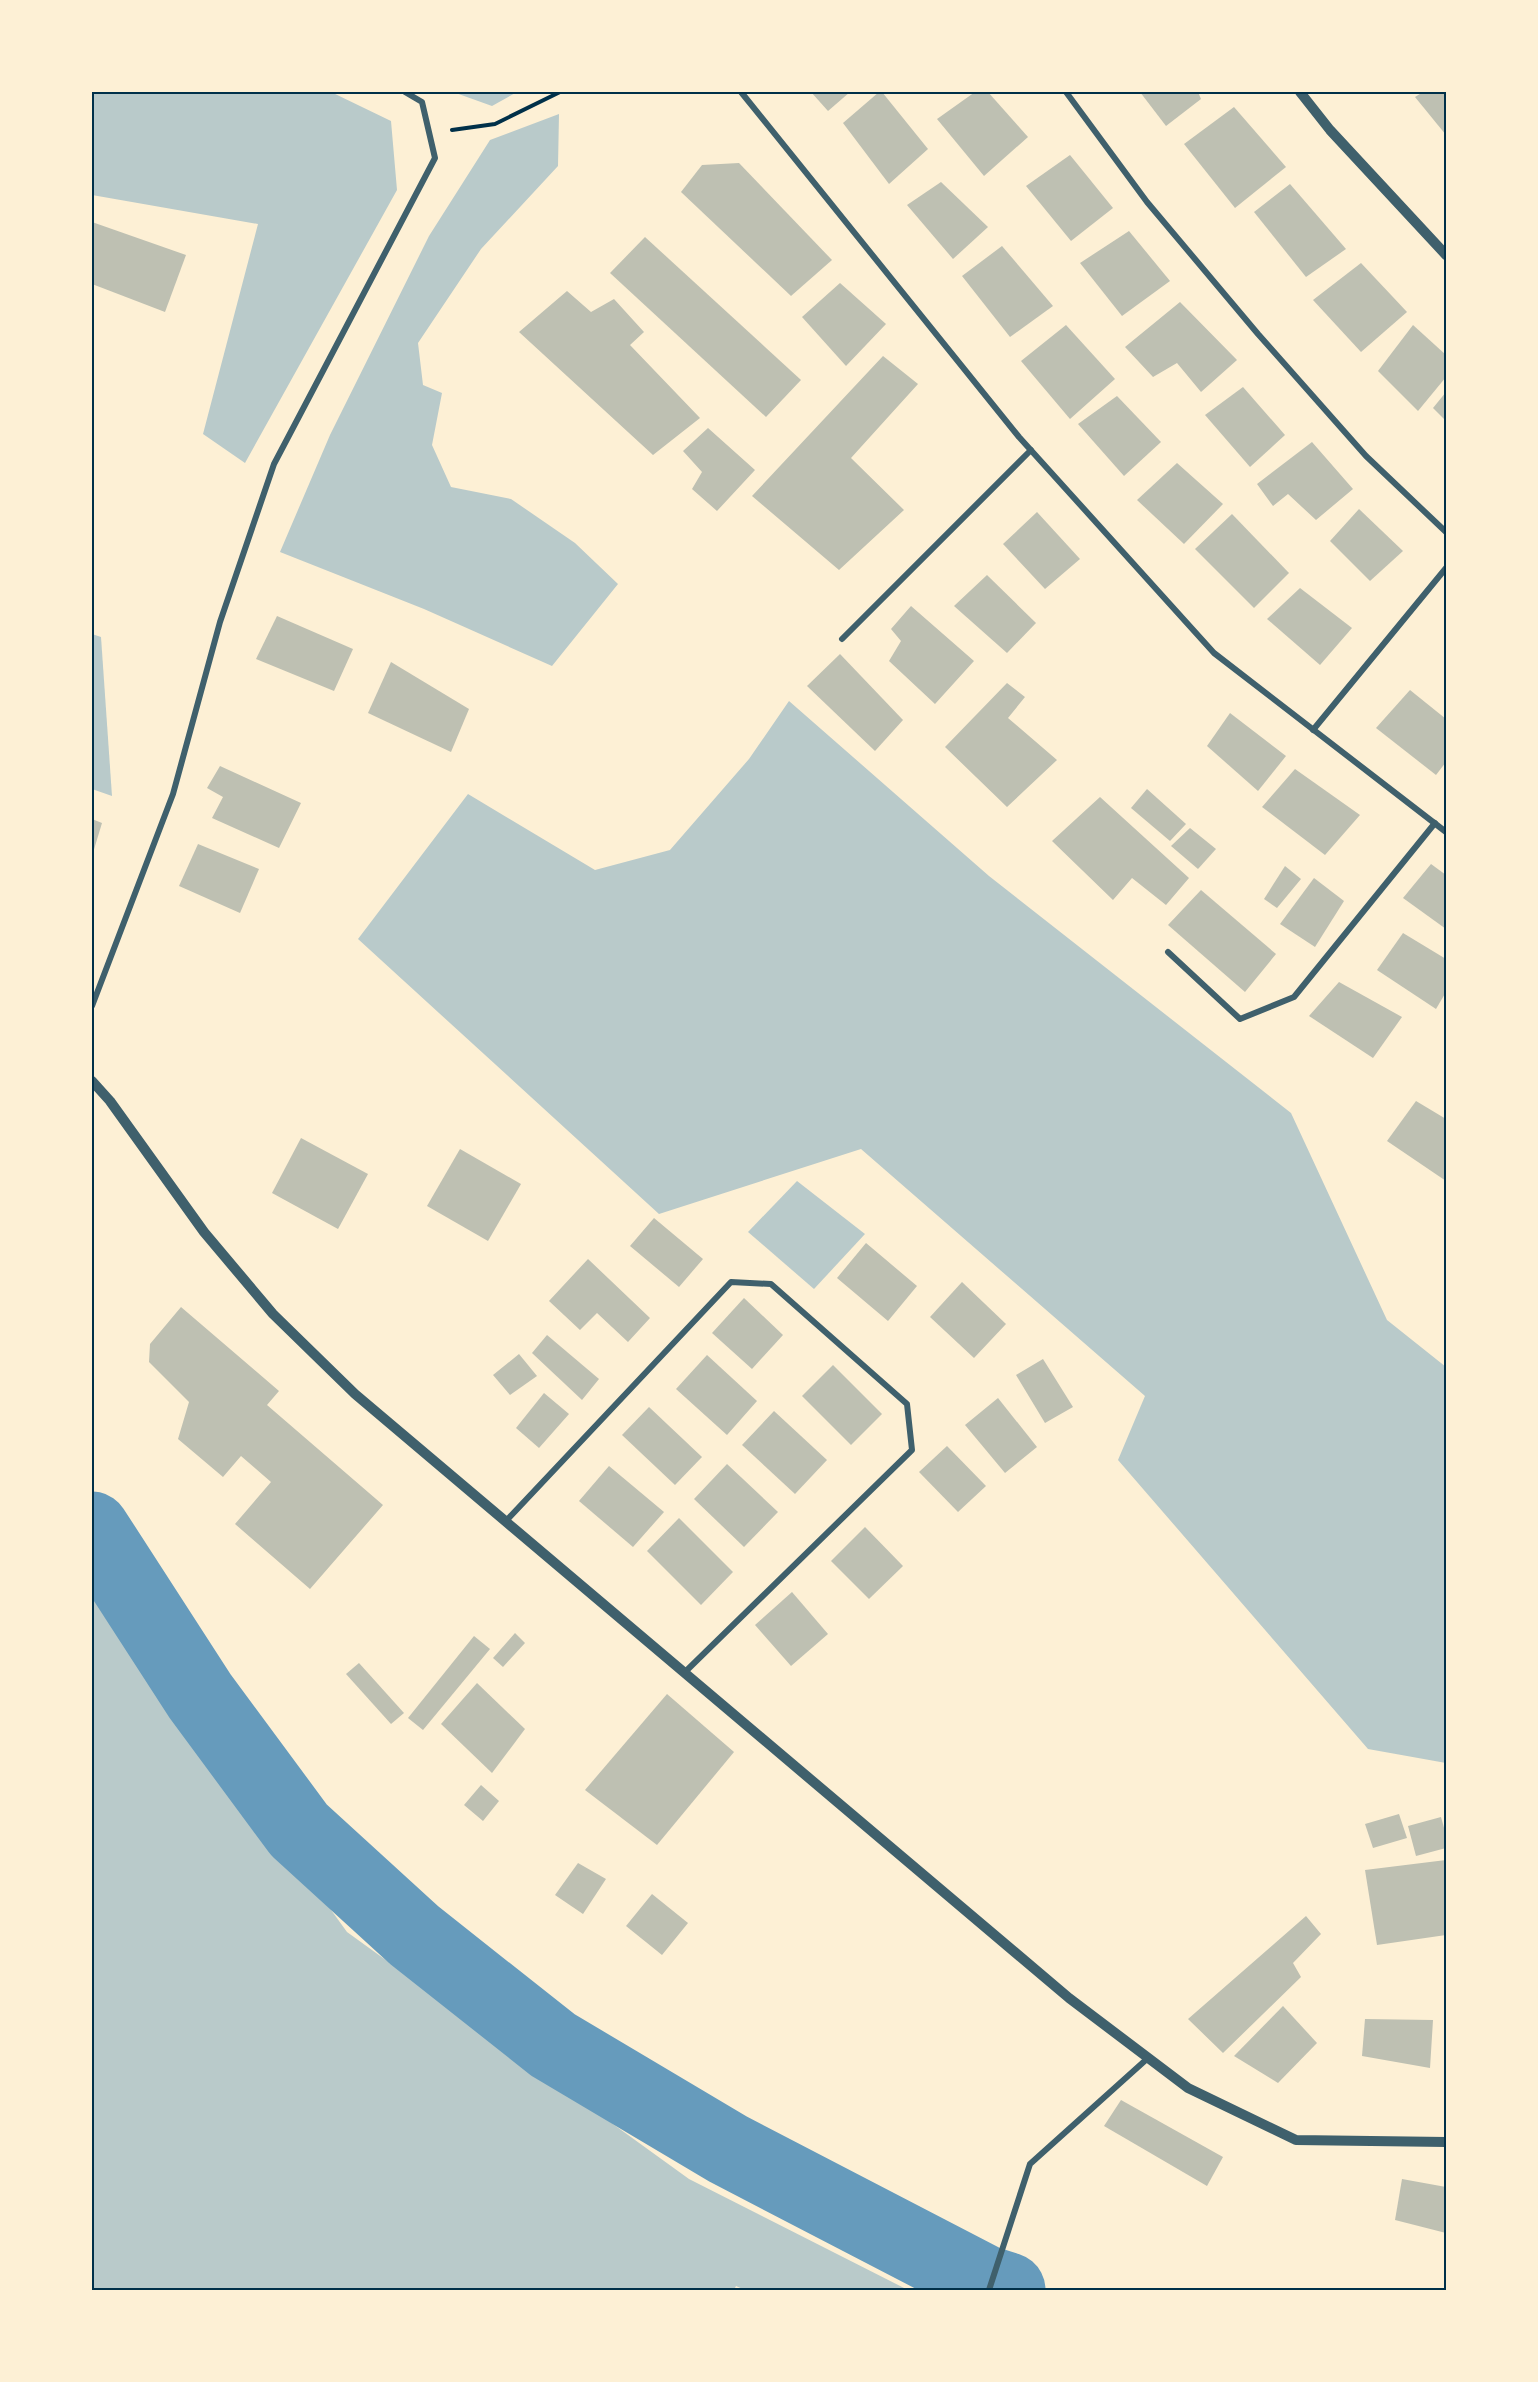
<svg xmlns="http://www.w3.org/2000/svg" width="1538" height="2382" viewBox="0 0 1538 2382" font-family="'Golos Text',sans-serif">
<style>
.green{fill:#b9caca}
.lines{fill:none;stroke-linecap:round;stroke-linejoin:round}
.river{stroke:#669bbc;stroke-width:75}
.building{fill:#bec0b2}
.path{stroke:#003049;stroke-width:4}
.minor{stroke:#3f606c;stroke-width:6}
.tertiary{stroke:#3f606c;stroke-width:10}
.neatline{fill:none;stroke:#003049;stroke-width:2}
</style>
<rect width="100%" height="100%" fill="#fdf0d5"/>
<g class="green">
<path d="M92 92H331L391 121 397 190 245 463 203 434 258 224 92 195Z"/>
<path d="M453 92H517L492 106Z"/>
<path d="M559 114 558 166 481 249 418 343 423 385 442 393 432 445 451 487 511 499 575 543 618 584 552 666 424 609 280 552 330 435 429 236 490 140Z"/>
<path d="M92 634 101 637 112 796 92 789Z"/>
<path d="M789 701 989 876 1291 1113 1387 1320 1446 1367V1763L1368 1749 1118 1460 1145 1396 861 1149 659 1214 358 939 468 794 595 870 670 850 749 759Z"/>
<path d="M797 1181 865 1234 814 1289 748 1232Z"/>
<path d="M92 1580 347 1932 689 2179 908 2290H745L736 2286 734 2290H92Z"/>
</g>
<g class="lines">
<path class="river" d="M92 1529 200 1696 299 1830 414 1935 553 2045 728 2149 986 2283 1008 2290"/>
</g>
<g class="building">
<path d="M811 92H850L828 111Z"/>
<path d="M879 92H882L928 149 889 184 843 123Z"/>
<path d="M975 92H988L1028 137 984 176 937 119Z"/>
<path d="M1140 92H1198L1201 99 1166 126Z"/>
<path d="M1423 92H1446V135L1415 97Z"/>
<path d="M1234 107 1286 167 1235 208 1184 144Z"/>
<path d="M1070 155 1113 208 1071 241 1026 186Z"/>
<path d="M739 163 832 260 791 296 681 192 702 165Z"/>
<path d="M941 182 988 227 953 259 907 205Z"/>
<path d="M1290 184 1346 249 1306 277 1254 212Z"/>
<path d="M92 222 186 255 165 312 92 284Z"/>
<path d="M1129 231 1170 281 1122 316 1080 263Z"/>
<path d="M645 237 801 380 766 417 610 273Z"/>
<path d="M1002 246 1053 306 1010 337 962 276Z"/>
<path d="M1361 263 1407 312 1361 352 1313 300Z"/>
<path d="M840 283 886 324 846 366 802 317Z"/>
<path d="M567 291 591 312 614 299 644 332 630 345 700 418 653 455 519 332Z"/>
<path d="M1180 302 1237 360 1201 392 1177 363 1153 377 1125 347Z"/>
<path d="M1066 325 1115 379 1070 419 1021 361Z"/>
<path d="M1413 325 1446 355V377L1418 411 1378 371Z"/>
<path d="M883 356 918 384 851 458 904 510 839 570 752 496Z"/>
<path d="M1243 387 1285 435 1250 467 1205 415Z"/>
<path d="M1446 392V421L1433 408Z"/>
<path d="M1117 396 1161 442 1124 476 1078 424Z"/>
<path d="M708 428 755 470 717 511 692 489 702 472 683 451Z"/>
<path d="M1312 442 1353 489 1316 520 1288 494 1273 506 1257 484Z"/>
<path d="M1177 463 1223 504 1184 544 1137 500Z"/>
<path d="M1359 509 1403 551 1370 581 1330 541Z"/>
<path d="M1037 512 1080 559 1045 589 1003 544Z"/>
<path d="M1232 514 1289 573 1254 608 1195 549Z"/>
<path d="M987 575 1036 623 1007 653 954 606Z"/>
<path d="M1300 588 1352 628 1320 665 1267 619Z"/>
<path d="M911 606 974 661 935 704 889 661 901 641 891 629Z"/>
<path d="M277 616 353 649 334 691 256 659Z"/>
<path d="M840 654 903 720 875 751 807 686Z"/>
<path d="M391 662 469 709 451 752 368 713Z"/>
<path d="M1007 683 1025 697 1008 718 1057 760 1007 807 945 747Z"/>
<path d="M1410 690 1446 719V762L1436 775 1376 728Z"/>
<path d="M1230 713 1286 756 1258 791 1207 746Z"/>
<path d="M220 766 301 803 279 848 212 818 223 797 207 788Z"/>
<path d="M1295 769 1360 815 1325 855 1262 807Z"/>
<path d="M1147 789 1186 824 1170 841 1131 808Z"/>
<path d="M1100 797 1189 878 1166 905 1132 878 1113 900 1052 841Z"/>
<path d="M92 819 102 823 92 856Z"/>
<path d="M1190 828 1216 849 1198 869 1171 846Z"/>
<path d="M198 844 259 869 240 913 179 886Z"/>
<path d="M1431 864 1446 875V929L1403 898Z"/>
<path d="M1285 866 1301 879 1277 908 1264 899Z"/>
<path d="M1314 878 1344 901 1315 947 1280 924Z"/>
<path d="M1201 890 1276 954 1245 992 1168 925Z"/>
<path d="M1403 933 1446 959V992L1436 1009 1377 970Z"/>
<path d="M1339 982 1402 1017 1373 1058 1309 1016Z"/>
<path d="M1416 1101 1446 1119V1181L1387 1141Z"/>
<path d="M301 1138 368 1174 338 1229 272 1193Z"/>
<path d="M460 1149 521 1184 488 1241 427 1206Z"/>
<path d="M654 1218 703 1259 679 1287 630 1246Z"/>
<path d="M866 1243 917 1286 888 1321 837 1278Z"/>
<path d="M588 1259 650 1318 628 1342 597 1313 580 1330 549 1301Z"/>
<path d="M962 1282 1006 1324 974 1358 930 1317Z"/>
<path d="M744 1298 783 1335 752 1369 712 1333Z"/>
<path d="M181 1307 279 1391 267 1405 383 1505 310 1589 235 1524 271 1482 241 1456 223 1477 178 1439 189 1402 149 1362 150 1344Z"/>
<path d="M547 1335 599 1379 582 1400 532 1353Z"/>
<path d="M519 1354 537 1376 510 1395 493 1375Z"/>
<path d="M707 1355 757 1401 727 1435 676 1389Z"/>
<path d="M1043 1359 1073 1407 1045 1423 1016 1375Z"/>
<path d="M833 1365 882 1414 851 1445 802 1396Z"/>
<path d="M544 1393 569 1414 539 1448 516 1428Z"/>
<path d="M998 1398 1037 1447 1005 1473 965 1425Z"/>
<path d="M649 1407 702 1457 675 1485 622 1435Z"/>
<path d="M774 1411 827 1460 795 1494 742 1445Z"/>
<path d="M947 1446 986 1486 958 1512 919 1472Z"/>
<path d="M727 1464 778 1512 744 1547 694 1499Z"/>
<path d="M609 1466 664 1512 633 1547 579 1501Z"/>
<path d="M679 1518 733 1572 701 1605 647 1551Z"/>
<path d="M865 1527 903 1566 869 1599 831 1561Z"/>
<path d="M792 1592 828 1634 791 1666 755 1625Z"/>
<path d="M515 1633 525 1643 503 1667 493 1658Z"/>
<path d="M474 1636 490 1649 423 1730 408 1718Z"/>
<path d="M359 1663 404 1713 391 1724 346 1674Z"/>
<path d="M477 1683 525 1729 492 1773 441 1724Z"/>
<path d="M667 1694 734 1752 657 1845 585 1790Z"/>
<path d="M481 1785 499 1801 483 1821 464 1805Z"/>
<path d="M1399 1814 1407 1838 1373 1848 1365 1824Z"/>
<path d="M1441 1817 1446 1835V1848L1416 1856 1408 1826Z"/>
<path d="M1446 1860V1935L1377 1945 1365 1870Z"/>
<path d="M578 1863 606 1879 583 1914 555 1895Z"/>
<path d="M652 1894 688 1923 662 1955 626 1926Z"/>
<path d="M1306 1916 1321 1934 1293 1963 1301 1977 1223 2053 1188 2019Z"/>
<path d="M1283 2006 1317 2043 1278 2083 1234 2056Z"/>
<path d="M1365 2019 1433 2020 1430 2068 1362 2056Z"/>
<path d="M1121 2100 1223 2157 1207 2186 1104 2126Z"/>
<path d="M1402 2179 1446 2187V2233L1395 2220Z"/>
</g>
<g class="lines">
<path class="path" d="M452 130 495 124 560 92"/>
<g class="minor">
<path d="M741 92 1019 437 1214 653 1446 832"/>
<path d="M1066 92 1147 202 1258 334 1366 456 1446 532"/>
<path d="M842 639 1031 450"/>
<path d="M1313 730 1446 568"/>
<path d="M1168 952 1240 1019 1294 997 1435 823"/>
<path d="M92 1006 173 794 220 622 274 464 435 158 422 102 405 92"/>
<path d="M506 1521 731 1282 771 1284 907 1404 912 1450 684 1673"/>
<path d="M989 2290 1030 2164 1148 2058"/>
</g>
<g class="tertiary">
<path d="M1300 92 1330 130 1446 255"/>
<path d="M92 1081 110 1101 204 1232 273 1314 355 1394 1069 1998 1188 2088 1296 2140 1446 2142"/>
</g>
</g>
<rect width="1538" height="2382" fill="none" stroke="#fdf0d5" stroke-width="186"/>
<rect x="93" y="93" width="1352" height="2196" class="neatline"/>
</svg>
